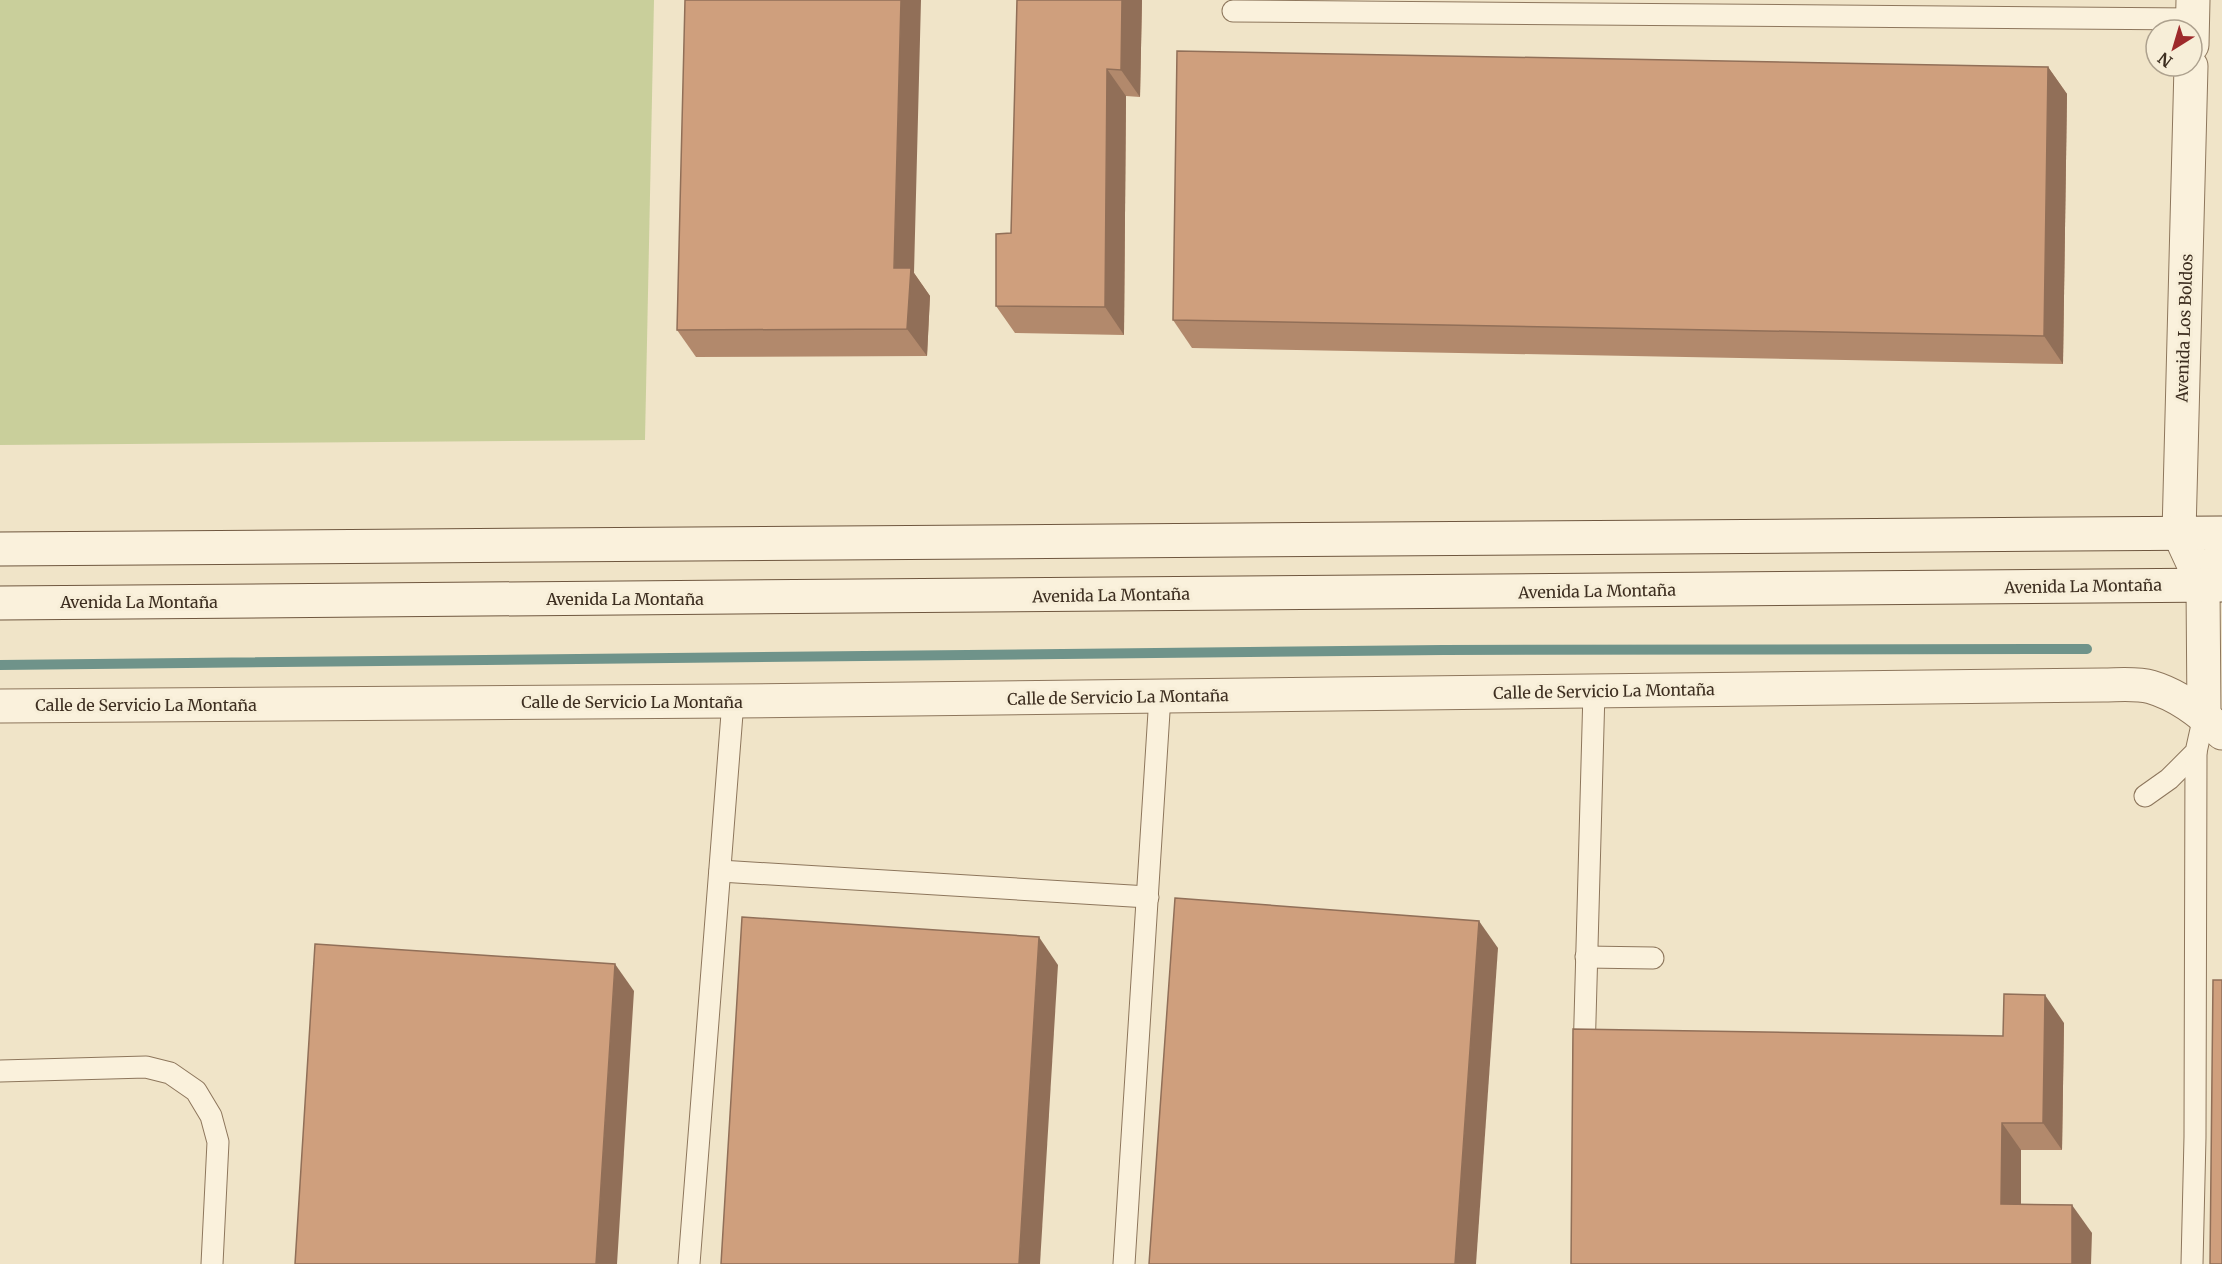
<svg xmlns="http://www.w3.org/2000/svg" width="2222" height="1264" viewBox="0 0 2222 1264" font-family="Merriweather,serif">
<style>
.green{fill:#c9cf9b}
.lines{fill:none;stroke-linecap:round;stroke-linejoin:round}
.stream{stroke:#6f938a;stroke-width:10}
.service-casing{stroke:#8d765c;stroke-width:23}
.minor-casing{stroke:#8d765c;stroke-width:35}
.secondary-casing{stroke:#6f573f;stroke-width:35}
.service{stroke:#faf1dc;stroke-width:21}
.minor{stroke:#faf1dc;stroke-width:33}
.secondary{stroke:#faf1dc;stroke-width:33}
.wall{fill:#b2896c}
.shaded-wall{fill:#916f58}
.building{fill:#cf9f7d;stroke:#916f58;stroke-width:1.5}
.labels{text-anchor:middle;stroke-width:6;stroke-linejoin:round;paint-order:stroke}
.street-label{font-size:16px;fill:#3d2e20;stroke:#f7eed8}
</style>
<rect width="100%" height="100%" fill="#f0e4c8"/>
<path class="green" d="M0 0H654L645 440 0 445Z"/>
<g class="lines">
<path class="stream" d="M0 665 1443 650 2087 649"/>
<g class="service-casing">
<g id="service">
<path d="M1233 11 2193 19"/>
<path d="M2145 796 2169 779 2196 752 2204 716"/>
<path d="M720 871 1148 897"/>
<path d="M1586 957 1653 958"/>
<path d="M1584 1056 1594 691"/>
<path d="M0 1071 146 1067 170 1073 196 1091 211 1116 218 1142 212 1264"/>
<path d="M689 1264 733 701"/>
<path d="M1124 1264 1160 696"/>
<path d="M2192 1264 2195 1137 2196 752"/>
</g>
</g>
<g class="minor-casing">
<g id="minor">
<path d="M2192 45 2193 0"/>
<path d="M2191 66 2179 533 2203 585 2204 716"/>
<path d="M2203 585 2222 553"/>
<path d="M0 706 733 701 2103 685C2118 685 2137 683 2151 687 2178 695 2202 713 2222 733"/>
</g>
</g>
<g class="secondary-casing">
<g id="secondary">
<path d="M0 549 2222 533"/>
<path d="M0 603 2222 585"/>
</g>
</g>
<use href="#service" class="service"/>
<use href="#minor" class="minor"/>
<use href="#secondary" class="secondary"/>
</g>
<g class="wall">
<path d="M1017 0H1142L1140 97 1126 96 1124 335 1015 333 996 306 1011 233Z"/>
<path d="M2048 67 2067 94 2063 364 1192 348 1173 320Z"/>
<path d="M914 273 930 296 927 356 696 357 677 330Z"/>
<path d="M2064 1023 2062 1150H2021V1204L2092 1233 1571 1264Z"/>
</g>
<g class="shaded-wall">
<path d="M901 0H921L914 273 930 296 927 356 907 329 894 268Z"/>
<path d="M1122 0H1142L1140 97 1121 70Z"/>
<path d="M2048 67 2067 94 2063 364 2044 336Z"/>
<path d="M1107 69 1126 96 1124 335 1105 307Z"/>
<path d="M1479 921 1498 948 1476 1264H1455Z"/>
<path d="M1039 937 1058 965 1040 1264H1019Z"/>
<path d="M615 964 634 991 617 1264H596Z"/>
<path d="M2045 995 2064 1023 2062 1150 2043 1123Z"/>
<path d="M2002 1123 2021 1150V1231L2001 1204Z"/>
<path d="M2072 1205 2092 1233 2091 1264H2072Z"/>
</g>
<g class="building">
<path d="M685 0H901L894 268H911L907 329 677 330Z"/>
<path d="M1017 0H1122L1121 70 1107 69 1105 307 996 306V234L1011 233Z"/>
<path d="M1177 51 2048 67 2044 336 1173 320Z"/>
<path d="M1175 898 1479 921 1455 1264H1149Z"/>
<path d="M742 917 1039 937 1019 1264H721Z"/>
<path d="M315 944 615 964 596 1264H295Z"/>
<path d="M2213 980H2222V1264H2210Z"/>
<path d="M2004 994 2045 995 2043 1123H2002L2001 1204 2072 1205V1264H1571L1573 1029 2003 1036Z"/>
</g>
<g class="labels">
<g class="street-label">
<text transform="translate(2184 328) rotate(-88)" y="6">Avenida Los Boldos</text>
<text transform="translate(2083 586) rotate(-1)" y="6">Avenida La Montaña</text>
<text transform="translate(1597 591) rotate(-1)" y="6">Avenida La Montaña</text>
<text transform="translate(1111 595) rotate(-1)" y="6">Avenida La Montaña</text>
<text x="625" y="605">Avenida La Montaña</text>
<text x="139" y="608">Avenida La Montaña</text>
<text transform="translate(1604 691) rotate(-1)" y="6">Calle de Servicio La Montaña</text>
<text transform="translate(1118 697) rotate(-1)" y="6">Calle de Servicio La Montaña</text>
<text x="632" y="708">Calle de Servicio La Montaña</text>
<text x="146" y="711">Calle de Servicio La Montaña</text>
</g>
</g>
<g transform="translate(2174 48) rotate(217)"><circle r="28" fill="#f7eed8" stroke="#ada18e" stroke-width="1.5"/>
<path d="M0-4.5L10 22L0 15L-10 22Z" fill="#9e2a2b"/>
<text y="-9" font-size="16" font-weight="bold" text-anchor="middle" fill="#3d2e20">N</text>
</g>
</svg>
